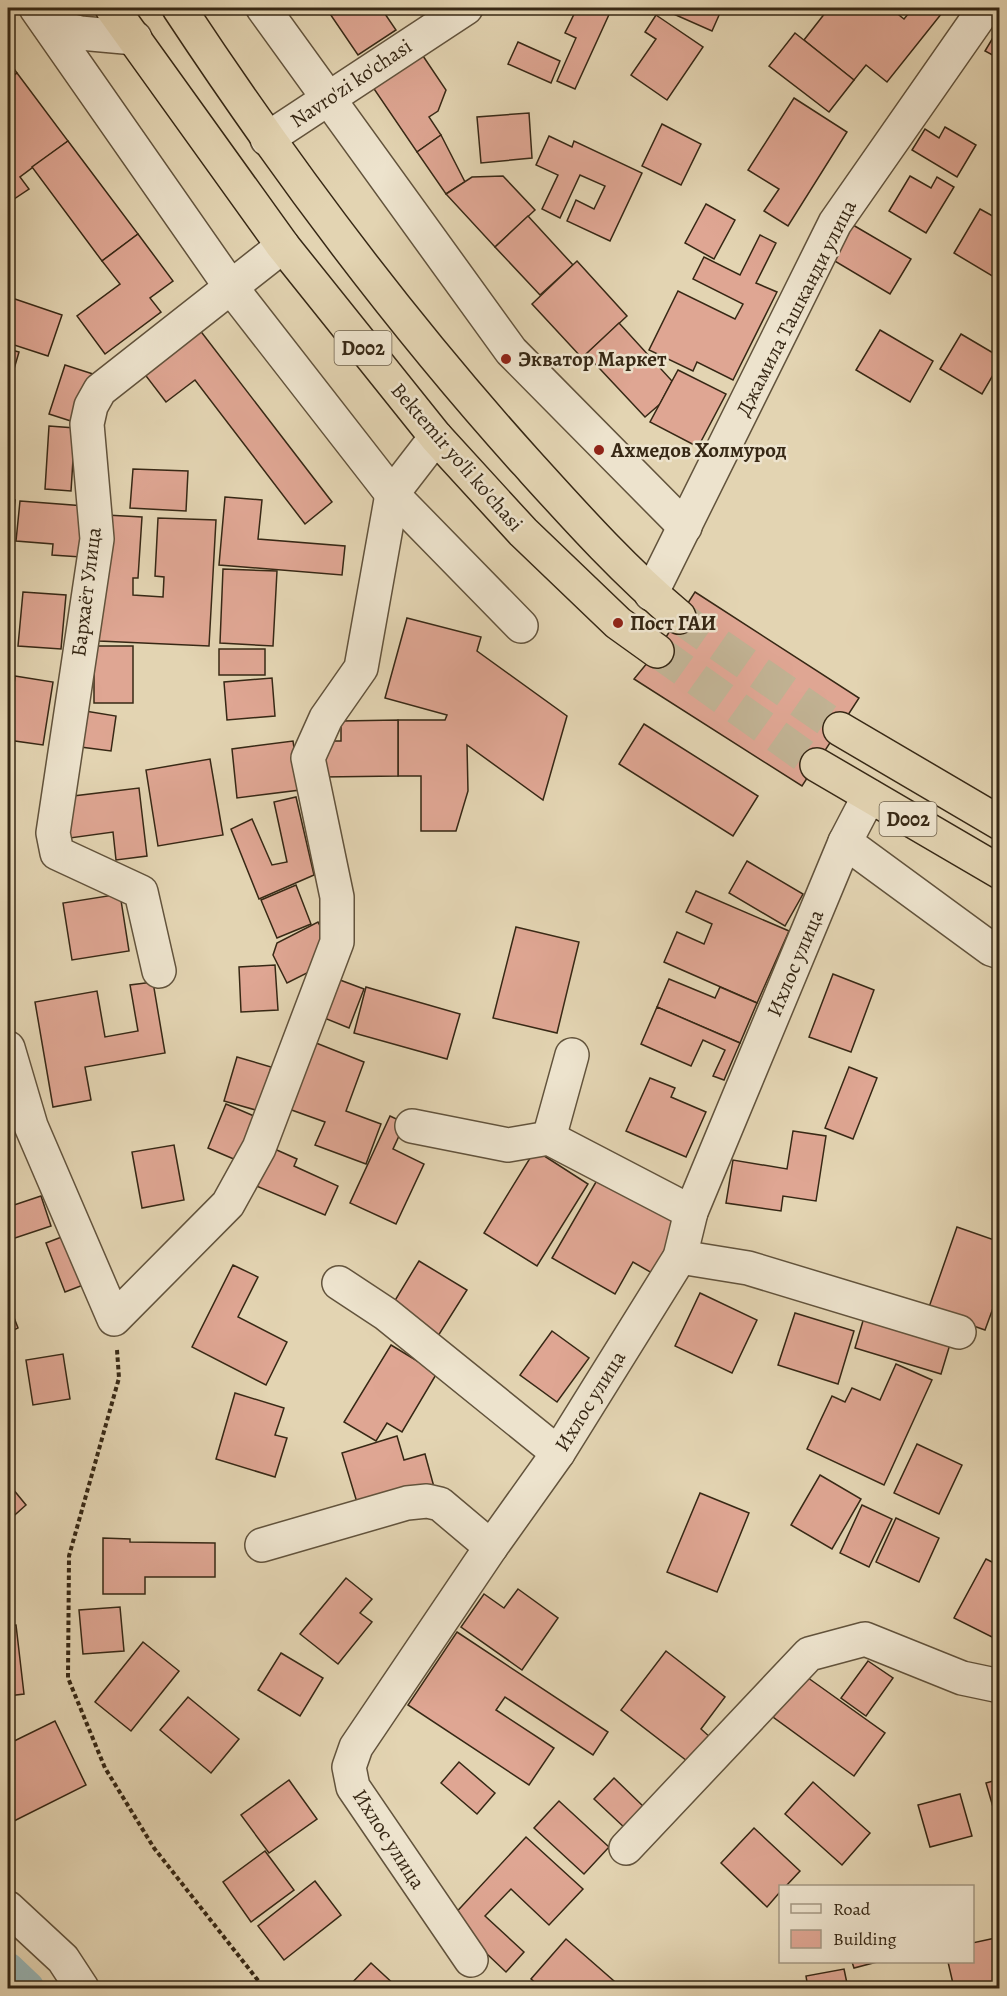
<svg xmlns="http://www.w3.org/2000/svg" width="1007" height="1996" viewBox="0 0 1007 1996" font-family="Alegreya,serif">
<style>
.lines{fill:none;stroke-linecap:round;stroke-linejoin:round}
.canal{stroke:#99b6b6;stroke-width:33}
.building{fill:#dfa693;stroke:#372815;stroke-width:1.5}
.highway-tunnel{stroke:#c1b293;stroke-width:33;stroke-dasharray:33 16;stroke-linecap:butt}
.minor-casing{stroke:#62533c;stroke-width:36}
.highway-casing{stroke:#372815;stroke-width:36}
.path{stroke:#372815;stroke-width:4;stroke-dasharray:4.5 3;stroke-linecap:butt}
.minor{stroke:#ede3cd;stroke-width:33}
.highway{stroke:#e3d4b2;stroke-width:33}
.poi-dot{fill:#8f2418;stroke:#ede3cd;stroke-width:2}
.labels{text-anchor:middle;stroke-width:5;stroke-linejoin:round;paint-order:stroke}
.shield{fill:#ede3cd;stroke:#6e604c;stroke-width:1.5}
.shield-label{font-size:20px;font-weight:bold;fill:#372815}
.street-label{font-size:21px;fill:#372815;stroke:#ede3cd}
.poi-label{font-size:21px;font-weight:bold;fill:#372815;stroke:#ede3cd;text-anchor:start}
</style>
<rect width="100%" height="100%" fill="#e3d4b2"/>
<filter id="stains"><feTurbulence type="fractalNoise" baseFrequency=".00333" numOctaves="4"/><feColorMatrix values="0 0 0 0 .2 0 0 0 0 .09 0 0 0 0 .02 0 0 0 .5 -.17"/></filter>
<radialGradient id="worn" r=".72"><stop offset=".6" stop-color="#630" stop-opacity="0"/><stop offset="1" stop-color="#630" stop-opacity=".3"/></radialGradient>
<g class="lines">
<path class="canal" d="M8 1969 28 1988"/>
</g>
<g class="building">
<path d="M326 8H381L396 30 358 55Z"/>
<path d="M577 8H612L575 89 557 81 576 38 565 33Z"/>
<path d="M660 8H708L720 13 712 31Z"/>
<path d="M829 8H890L904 19 913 8H946L887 82 866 65 854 80 804 40Z"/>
<path d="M656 15 703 47 667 100 631 75 656 39 645 32Z"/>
<path d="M1000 26V59L985 51Z"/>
<path d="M795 33 854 80 829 112 769 66Z"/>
<path d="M518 42 560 61 551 83 508 64Z"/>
<path d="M419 50 446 90 438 111 429 117 441 135 417 152 370 83Z"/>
<path d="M8 60 17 73 8 80Z"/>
<path d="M17 73 68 141 20 177 29 189 14 199 8 191V80Z"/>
<path d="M794 98 847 132 788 226 764 211 779 189 748 170Z"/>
<path d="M529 113 532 158 481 163 477 117Z"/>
<path d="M662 124 701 144 681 185 642 166Z"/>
<path d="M945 127 976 145 957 177 912 150 925 129 939 138Z"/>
<path d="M441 135 465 182 446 194 417 152Z"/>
<path d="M549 136 572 147 574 141 642 173 610 241 567 221 576 200 594 209 605 186 580 175 560 218 542 209 558 175 536 165Z"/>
<path d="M68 141 138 234 102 261 32 167Z"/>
<path d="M503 176 535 210 495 247 446 194 472 177Z"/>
<path d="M910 176 931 188 937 177 954 187 926 233 889 211Z"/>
<path d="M706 204 735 220 714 259 685 243Z"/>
<path d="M980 209 1000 220 999 280 954 253Z"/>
<path d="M528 216 573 265 540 295 495 247Z"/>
<path d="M853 225 911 259 890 294 833 260Z"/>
<path d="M138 234 173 281 150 298 161 312 105 354 77 316 120 284 102 261Z"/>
<path d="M760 235 776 243 756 283 777 292 733 380 697 362 693 371 649 350 678 291 735 319 743 304 693 279 704 257 740 275Z"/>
<path d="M577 261 627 316 582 358 532 304Z"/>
<path d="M12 298 62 315 48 356 8 343V311Z"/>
<path d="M619 323 672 381 660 404 645 417 586 354Z"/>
<path d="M199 329 332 502 305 524 195 380 166 402 143 372Z"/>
<path d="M880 330 933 361 910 402 856 370Z"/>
<path d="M961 334 1000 357V363L982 394 940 369Z"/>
<path d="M8 349 19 352 9 386H8Z"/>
<path d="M65 365 93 374 77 423 49 414Z"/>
<path d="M678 370 726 394 698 447 650 422Z"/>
<path d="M49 426 75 428 71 491 45 489Z"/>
<path d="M133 469 188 471 186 511 130 508Z"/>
<path d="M225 497 262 500 258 539 345 546 342 575 219 565Z"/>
<path d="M8 500H15L12 529 8 528Z"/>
<path d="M20 501 85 506 81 557 52 555 53 544 16 541Z"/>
<path d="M106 515 142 517 138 578H133V595L163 597 164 577 155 576 158 518 216 520 209 646 99 641Z"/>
<path d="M223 569 277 571 273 646 220 643Z"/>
<path d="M23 592 66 595 61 649 18 646Z"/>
<path d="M695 592 859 698 802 786 634 679 657 651Z"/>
<path d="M407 618 481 637 477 651 567 716 543 800 467 745 468 791 456 831H421V776H398V720H445L447 715 385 698Z"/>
<rect x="94" y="646" width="39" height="57"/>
<rect x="219" y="649" width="46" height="26"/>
<path d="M15 676 53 682 43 745 8 740Z"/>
<path d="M272 678 275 716 227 720 224 682Z"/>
<path d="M79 710 116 716 111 751 73 746Z"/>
<path d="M398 720V776L323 777V741H341V721Z"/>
<path d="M644 724 758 796 733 836 619 764Z"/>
<path d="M293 741 300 790 237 798 232 749Z"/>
<path d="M210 759 223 835 158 846 146 770Z"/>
<path d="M139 788 147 856 116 860 113 832 70 838 65 797Z"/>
<path d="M296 797 314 875 259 899 231 829 252 819 272 865 287 862 274 802Z"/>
<path d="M747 861 803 894 785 926 729 893Z"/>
<path d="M296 885 311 924 277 938 261 900Z"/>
<path d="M696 891 789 931 757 1003 664 962 677 932 704 944 712 924 686 912Z"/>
<path d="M120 894 129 951 72 960 63 903Z"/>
<path d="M318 922 326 938 311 971 287 983 273 955 277 943Z"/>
<path d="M516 927 579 942 557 1033 493 1018Z"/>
<path d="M275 965 278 1010 241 1012 239 967Z"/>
<path d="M833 974 874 990 851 1052 809 1037Z"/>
<path d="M332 977 364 989 349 1028 317 1015Z"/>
<path d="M669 979 715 998 720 987 757 1003 740 1043 657 1007Z"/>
<path d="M153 982 165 1053 85 1067 91 1100 53 1107 35 1002 97 991 105 1037 138 1031 130 985Z"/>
<path d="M366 987 460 1014 447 1059 354 1033Z"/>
<path d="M657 1007 740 1043 724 1080 713 1076 725 1050 703 1040 691 1066 641 1044Z"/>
<path d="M311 1041 364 1062 346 1111 381 1124 366 1164 315 1145 325 1122 286 1108Z"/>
<path d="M237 1057 271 1067 259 1111 224 1101Z"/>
<path d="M849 1067 877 1078 853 1139 825 1128Z"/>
<path d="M650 1078 675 1088 671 1097 706 1112 686 1157 626 1131Z"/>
<path d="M226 1104 261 1119 243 1163 208 1148Z"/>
<path d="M390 1116 405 1123 393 1149 424 1164 396 1224 350 1203Z"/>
<path d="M793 1131 826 1136 816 1201 783 1196 781 1211 726 1203 733 1160 787 1169Z"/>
<path d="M174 1145 184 1200 142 1208 132 1152Z"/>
<path d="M270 1147 297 1159 294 1166 338 1186 325 1215 254 1185Z"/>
<path d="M535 1150 588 1184 537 1266 484 1233Z"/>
<path d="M600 1175 681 1222 652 1273 633 1262 615 1294 552 1258Z"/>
<path d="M41 1196 51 1226 9 1240 8 1207Z"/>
<path d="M957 1227 1000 1242V1289L985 1330 928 1310Z"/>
<path d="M72 1233 91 1282 65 1292 46 1243Z"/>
<path d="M419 1261 467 1290 438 1336 391 1307Z"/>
<path d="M233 1265 258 1277 238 1317 287 1342 266 1385 192 1347Z"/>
<path d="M700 1293 757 1320 732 1373 675 1346Z"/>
<path d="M8 1302 18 1328 8 1333Z"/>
<path d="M795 1313 854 1331 838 1384 778 1365Z"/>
<path d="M865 1314 951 1341 941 1374 855 1348Z"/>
<path d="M552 1331 589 1358 557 1402 520 1375Z"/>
<path d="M391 1345 437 1373 402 1432 387 1423 376 1441 344 1422Z"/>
<path d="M63 1354 70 1399 33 1405 26 1360Z"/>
<path d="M896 1364 932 1380 884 1485 807 1449 832 1396 845 1402 852 1388 880 1400Z"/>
<path d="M235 1393 284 1408 275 1435 287 1438 275 1477 216 1459Z"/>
<path d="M397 1436 404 1460 425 1454 434 1487 359 1509 342 1453Z"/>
<path d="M917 1444 962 1465 939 1514 894 1493Z"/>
<path d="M820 1475 861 1499 832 1549 791 1525Z"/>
<path d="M8 1483 26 1505 8 1521Z"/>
<path d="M700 1493 749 1513 717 1592 667 1572Z"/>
<path d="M862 1505 892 1519 869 1567 840 1553Z"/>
<path d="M896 1518 939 1538 919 1582 876 1562Z"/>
<path d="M103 1538 130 1539V1542L215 1543V1577H145V1594H103Z"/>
<path d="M986 1559 1000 1566V1641L954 1618Z"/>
<path d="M346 1578 372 1599 360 1613 372 1622 338 1664 300 1634Z"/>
<path d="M518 1589 558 1618 522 1670 461 1627 484 1594 504 1608Z"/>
<path d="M120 1607 124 1651 83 1654 79 1610Z"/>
<path d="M16 1625 24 1694 8 1696V1626Z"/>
<path d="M457 1632 608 1732 593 1755 505 1697 496 1710 554 1748 529 1785 408 1705Z"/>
<path d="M143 1642 179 1671 131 1731 95 1702Z"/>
<path d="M666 1651 725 1697 701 1729 711 1738 691 1764 621 1710Z"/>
<path d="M281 1653 323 1678 300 1716 258 1690Z"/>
<path d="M868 1661 893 1678 866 1716 841 1698Z"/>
<path d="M804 1675 885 1733 854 1776 773 1717Z"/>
<path d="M188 1697 239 1739 211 1773 160 1730Z"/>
<path d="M55 1721 86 1785 8 1824V1744Z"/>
<path d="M459 1762 495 1793 477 1814 441 1783Z"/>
<path d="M614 1778 646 1809 627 1830 594 1799Z"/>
<path d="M1000 1779V1831L986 1783Z"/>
<path d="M289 1780 317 1819 269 1853 241 1815Z"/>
<path d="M813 1782 870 1833 842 1865 785 1814Z"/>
<path d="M960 1794 972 1836 930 1847 918 1805Z"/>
<path d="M559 1801 609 1847 584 1874 534 1828Z"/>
<path d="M754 1828 800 1871 786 1886H780V1892L767 1907 721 1863Z"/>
<path d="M526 1837 583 1889 549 1925 511 1889 485 1916 524 1952 506 1972 450 1919Z"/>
<path d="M265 1851 294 1890 251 1922 223 1882Z"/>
<path d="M315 1881 341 1915 284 1960 258 1926Z"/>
<path d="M1000 1937V1988H954L948 1962H972V1943Z"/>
<path d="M566 1939 622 1988H542L531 1979Z"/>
<path d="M852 1962H877L854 1968Z"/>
<path d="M371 1963 398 1988H347Z"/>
<path d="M844 1969 848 1988H808L806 1976Z"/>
</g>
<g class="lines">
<g class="highway-tunnel">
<path d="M679 617 840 729"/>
<path d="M657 651 817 765"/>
</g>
<g class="minor-casing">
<g id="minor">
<path d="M36 8 230 286 392 494 521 626"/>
<path d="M263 8 511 351 685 527"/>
<path d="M50 25 80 33 135 38"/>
<path d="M267 139 466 8"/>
<path d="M651 594 835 223 985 8"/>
<path d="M845 842 991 949 1000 952"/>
<path d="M159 971 141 892 57 853 53 833 97 539 87 424 91 406 100 390 283 246"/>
<path d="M8 1048 31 1126 114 1319 228 1204 259 1148 337 942V897L308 758 326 718 361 668 392 494 436 437"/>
<path d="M412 1126 508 1145 549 1138 691 1212"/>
<path d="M549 1138 572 1055"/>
<path d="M680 1257 748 1268 959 1332"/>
<path d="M339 1283 386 1314 558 1453"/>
<path d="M262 1545 407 1503 427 1501 440 1504 491 1547"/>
<path d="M626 1848 809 1654 865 1639 962 1678 1000 1686"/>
<path d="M8 1908 63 1959 82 1988"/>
<path d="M471 1960 353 1787 349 1767 356 1747 491 1547 558 1453 680 1257 691 1212 845 842 869 796"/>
</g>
</g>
<g class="highway-casing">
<g id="highway">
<path d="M112 8 283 246 436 437 523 532 618 623 657 651"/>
<path d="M179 8C284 167 398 320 526 462 574 515 623 570 679 617"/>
<path d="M840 729 1000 823"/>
<path d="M817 765 1000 872"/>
</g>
</g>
<path class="path" d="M117 1350 119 1378 69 1556 68 1678 105 1768 154 1848 264 1988"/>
<use href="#minor" class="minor"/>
<use href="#highway" class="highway"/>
</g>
<g class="poi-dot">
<circle cx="506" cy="359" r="6"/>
<circle cx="599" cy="450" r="6"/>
<circle cx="618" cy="623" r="6"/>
</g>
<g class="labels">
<g class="shield">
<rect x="334.5" y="331" width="57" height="34" rx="4.5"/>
<rect x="879.5" y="802" width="57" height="34" rx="4.5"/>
</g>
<g class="shield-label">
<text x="363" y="355">D002</text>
<text x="908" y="826">D002</text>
</g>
<g class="street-label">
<text transform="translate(351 83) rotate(-34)" y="7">Navro'zi ko'chasi</text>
<text transform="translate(796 308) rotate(-63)" y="7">Джамила Ташканди улица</text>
<text transform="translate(457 457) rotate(49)" y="7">Bektemir yo'li ko'chasi</text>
<text transform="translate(86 592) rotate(-83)" y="7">Бархаёт Улица</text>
<text transform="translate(795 963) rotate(-67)" y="7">Ихлос улица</text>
<text transform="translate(590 1401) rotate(-58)" y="7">Ихлос улица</text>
<text transform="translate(389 1839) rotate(57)" y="7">Ихлос улица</text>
</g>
<g class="poi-label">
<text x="518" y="366">Экватор Маркет</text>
<text x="611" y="457">Ахмедов Холмурод</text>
<text x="630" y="630">Пост ГАИ</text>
</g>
</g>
<rect width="1007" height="1996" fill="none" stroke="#e3d4b2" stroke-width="30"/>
<rect x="9" y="9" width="989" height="1978" fill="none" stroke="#372815" stroke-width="3"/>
<rect x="15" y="15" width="977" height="1966" fill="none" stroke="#372815" stroke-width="1.5"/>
<rect x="779" y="1885" width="195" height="78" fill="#ede3cd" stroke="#a49883" stroke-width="1.5"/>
<rect x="791" y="1904" width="30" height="9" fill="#ede3cd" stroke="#a49883" stroke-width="1.5"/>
<text x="833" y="1915" font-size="18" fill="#372815">Road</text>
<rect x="791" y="1930" width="30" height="18" fill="#dfa693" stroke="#a49883" stroke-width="1.5"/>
<text x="833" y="1945" font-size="18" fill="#372815">Building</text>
<rect width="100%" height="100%" filter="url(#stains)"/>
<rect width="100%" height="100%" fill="url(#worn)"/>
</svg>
